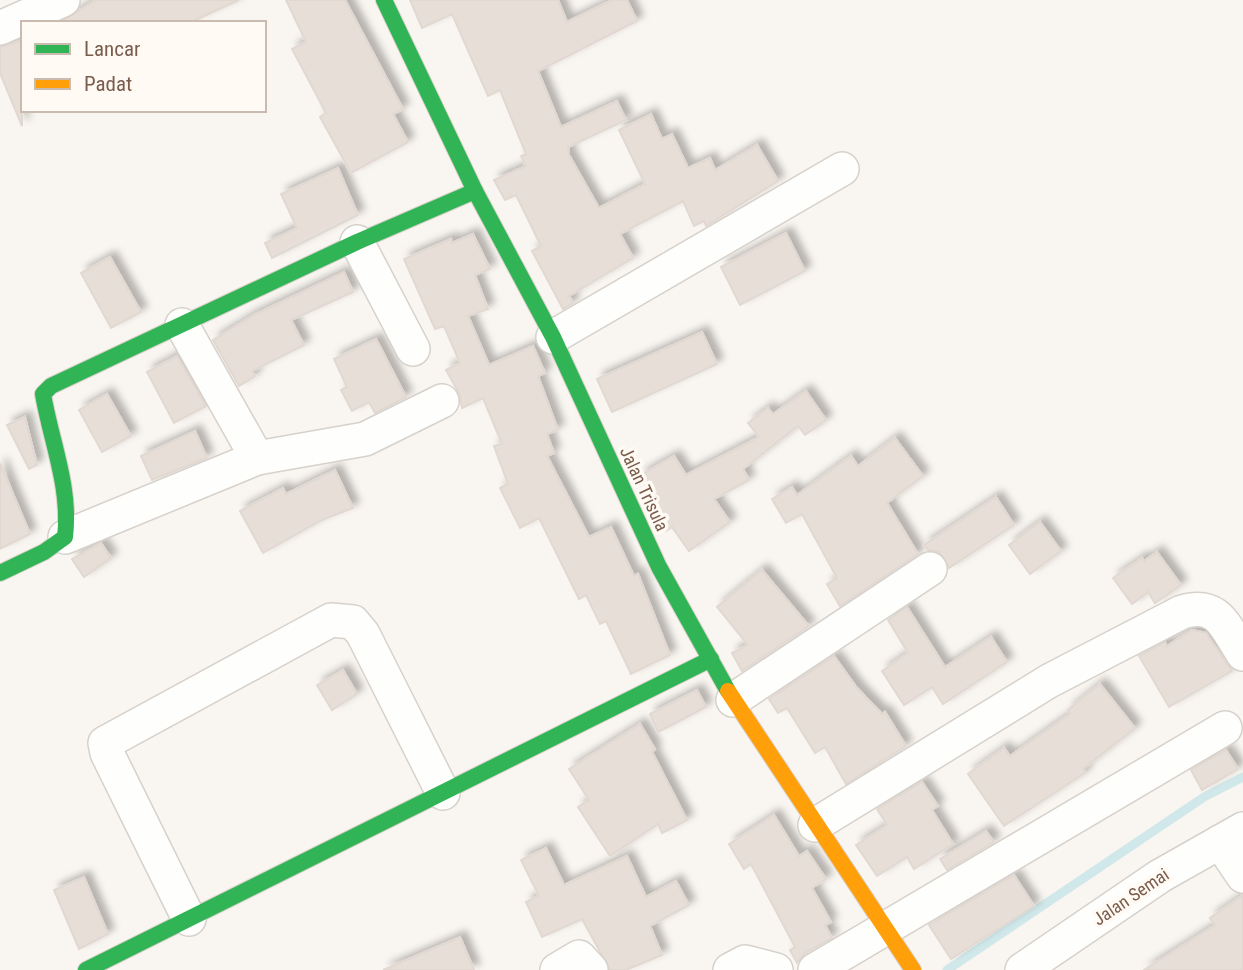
<svg xmlns="http://www.w3.org/2000/svg" width="1243" height="970" viewBox="0 0 1243 970" font-family="'Roboto Condensed',sans-serif">
<style>
.lines{fill:none;stroke-linecap:round;stroke-linejoin:round}
.stream{stroke:#d0e8ea;stroke-width:9}
.building{fill:#e6ded7;stroke:#e2d8d2;stroke-width:2;filter:url(#shadow)}
.street-casing{stroke:#d7d1cb;stroke-width:36}
.fast-casing{stroke:#d9d2cb;stroke-width:18}
.slow-casing{stroke:#d9d2cb;stroke-width:18}
.street{stroke:#fefefd;stroke-width:33}
.fast{stroke:#30b455;stroke-width:16}
.slow{stroke:#ff9f0a;stroke-width:16}
.labels{text-anchor:middle;stroke-width:7;stroke-linejoin:round;paint-order:stroke}
.street-label{font-size:18px;fill:#7a5c4d;stroke:#fffaf3}
</style>
<defs>
<filter id="shadow"><feDropShadow dx="6" dy="-6" stdDeviation="3.5" flood-color="#0004"/></filter>
</defs>
<rect width="100%" height="100%" fill="#f9f5f0"/>
<g class="lines">
<path class="stream" d="M947 970 1204 797 1243 777"/>
</g>
<g class="building">
<path d="M96 0H239L189 23H59Z"/>
<path d="M286 0H345L403 109 393 114 408 142 351 173 320 117 326 113 292 49 306 42Z"/>
<path d="M410 0H558L567 22 612 0H627L637 21 538 71 561 127 617 101 626 120 568 147 569 155 599 208 645 184 619 130 651 114 662 139 672 134 688 168 710 158 715 170 757 145 778 181 706 226 704 221 694 226 683 201 620 234 633 258 569 296 573 303 563 309 532 251 541 246 516 195 505 200 494 180 526 166 521 156 526 154 500 90 488 96 452 14 422 28Z"/>
<path d="M19 41 23 51 22 126 0 73V47Z"/>
<path d="M338 168 358 215 272 258 265 243 297 228 281 194Z"/>
<path d="M786 233 805 271 740 305 721 267Z"/>
<path d="M473 234 490 269 475 275 488 309 468 316 489 365 533 346 545 373 538 376 558 430 547 434 554 453 547 456 589 537 611 527 634 576 638 574 670 655 631 674 606 621 600 624 586 595 579 599 539 518 520 528 500 488 508 484 494 446 502 444 483 398 462 408 459 393 446 370 460 363 444 326 435 329 404 259 451 239 452 243Z"/>
<path d="M110 257 141 312 111 328 81 273Z"/>
<path d="M344 272 353 292 291 320 304 345 252 371 255 376 239 386 213 340 254 315Z"/>
<path d="M702 332 717 364 612 412 597 379Z"/>
<path d="M376 339 406 397 375 413 369 402 352 411 341 390 347 387 334 359Z"/>
<path d="M177 356 206 406 174 423 147 372Z"/>
<path d="M806 391 826 420 805 435 798 426 743 469 749 480 714 499 730 522 689 551 672 527 666 531 641 475 674 456 686 475 759 437 748 423 768 408 773 414Z"/>
<path d="M107 394 131 436 102 452 79 410Z"/>
<path d="M25 417 37 465 29 469 7 425Z"/>
<path d="M195 431 207 458 152 480 141 456Z"/>
<path d="M895 438 923 476 887 503 918 554 840 606 827 584 837 578 802 514 786 523 772 499 792 487 797 495 851 456 858 466Z"/>
<path d="M0 463 30 534 0 549Z"/>
<path d="M335 470 353 508 322 520 263 553 240 511 283 488 286 494Z"/>
<path d="M996 497 1014 525 949 568 939 552 928 550 924 545Z"/>
<path d="M1040 522 1061 551 1030 574 1009 545Z"/>
<path d="M101 543 111 558 84 577 72 559Z"/>
<path d="M1157 552 1181 585 1155 603 1148 592 1132 604 1113 578 1142 558 1144 561Z"/>
<path d="M762 570 809 626 742 671 732 653 748 645 717 607Z"/>
<path d="M907 607 945 667 991 637 1007 662 943 704 932 687 904 705 882 671 908 653 888 620Z"/>
<path d="M1192 630 1206 633 1232 671 1169 707 1139 656 1165 642 1167 646Z"/>
<path d="M834 656 857 688 882 714 885 712 906 746 846 784 825 747 815 753 787 708 778 713 769 699Z"/>
<path d="M343 670 357 694 332 710 317 685Z"/>
<path d="M1100 684 1135 728 1083 769 1085 773 1004 826 968 774 1004 748 1010 756 1070 714 1068 710Z"/>
<path d="M697 690 706 707 658 732 650 714Z"/>
<path d="M640 724 655 749 652 752 687 820 662 833 658 824 610 856 578 807 589 800 569 769Z"/>
<path d="M1226 750 1238 769 1202 790 1191 770Z"/>
<path d="M922 782 938 806 932 810 953 844 914 869 907 857 877 876 856 845 887 825 877 809Z"/>
<path d="M774 815 799 856 807 851 826 879 812 888 831 922 825 925 832 938 805 953 797 963 790 950 795 947 751 864 744 869 729 844Z"/>
<path d="M986 831 994 842 947 870 940 859Z"/>
<path d="M546 848 564 885 627 856 646 897 676 881 689 905 650 926 662 955 626 970H610L582 919 542 937 526 902 539 896 521 860Z"/>
<path d="M1014 875 1034 906 951 959 929 925Z"/>
<path d="M84 877 108 934 79 949 54 890Z"/>
<path d="M1243 895V970H1144L1215 925 1210 918Z"/>
<path d="M460 937 474 970H383Z"/>
</g>
<g class="lines">
<g class="street-casing">
<g id="street">
<path d="M0 28 63 0"/>
<path d="M357 242 413 349"/>
<path d="M182 325 257 458 365 439 442 401"/>
<path d="M553 337 842 169"/>
<path d="M65 537 257 458"/>
<path d="M733 700 930 569"/>
<path d="M815 825 1049 681 1182 612C1219 601 1225 627 1243 654"/>
<path d="M1220 842 1243 876"/>
<path d="M189 919 107 753 105 743 331 620 353 622 363 634 443 793"/>
<path d="M557 970 579 957 591 970"/>
<path d="M730 970 745 962 776 970"/>
<path d="M815 970 1225 728"/>
<path d="M1022 970 1160 876 1243 829"/>
</g>
</g>
<g class="fast-casing">
<g id="fast">
<path d="M384 0 475 191 553 337 659 567 728 691"/>
<path d="M0 573 44 552 65 537C71 487 51 442 43 394L51 386 357 242 475 191"/>
<path d="M86 970 711 659"/>
</g>
</g>
<g class="slow-casing">
<path id="slow" d="M728 691 913 970"/>
</g>
<use href="#street" class="street"/>
<use href="#fast" class="fast"/>
<use href="#slow" class="slow"/>
</g>
<g class="labels">
<g class="street-label">
<text transform="translate(644 489) rotate(65)" y="6">Jalan Trisula</text>
<text transform="translate(1131 897) rotate(-34)" y="6">Jalan Semai</text>
</g>
</g>
<rect x="21" y="21" width="245" height="91" fill="#fffaf3" stroke="#cabbb1" stroke-width="2"/>
<rect x="35" y="44" width="35" height="10" fill="#30b455" stroke="#cabbb1" stroke-width="2"/>
<text x="84" y="56" font-size="21" fill="#7a5c4d">Lancar</text>
<rect x="35" y="79" width="35" height="10" fill="#ff9f0a" stroke="#cabbb1" stroke-width="2"/>
<text x="84" y="91" font-size="21" fill="#7a5c4d">Padat</text>
</svg>
